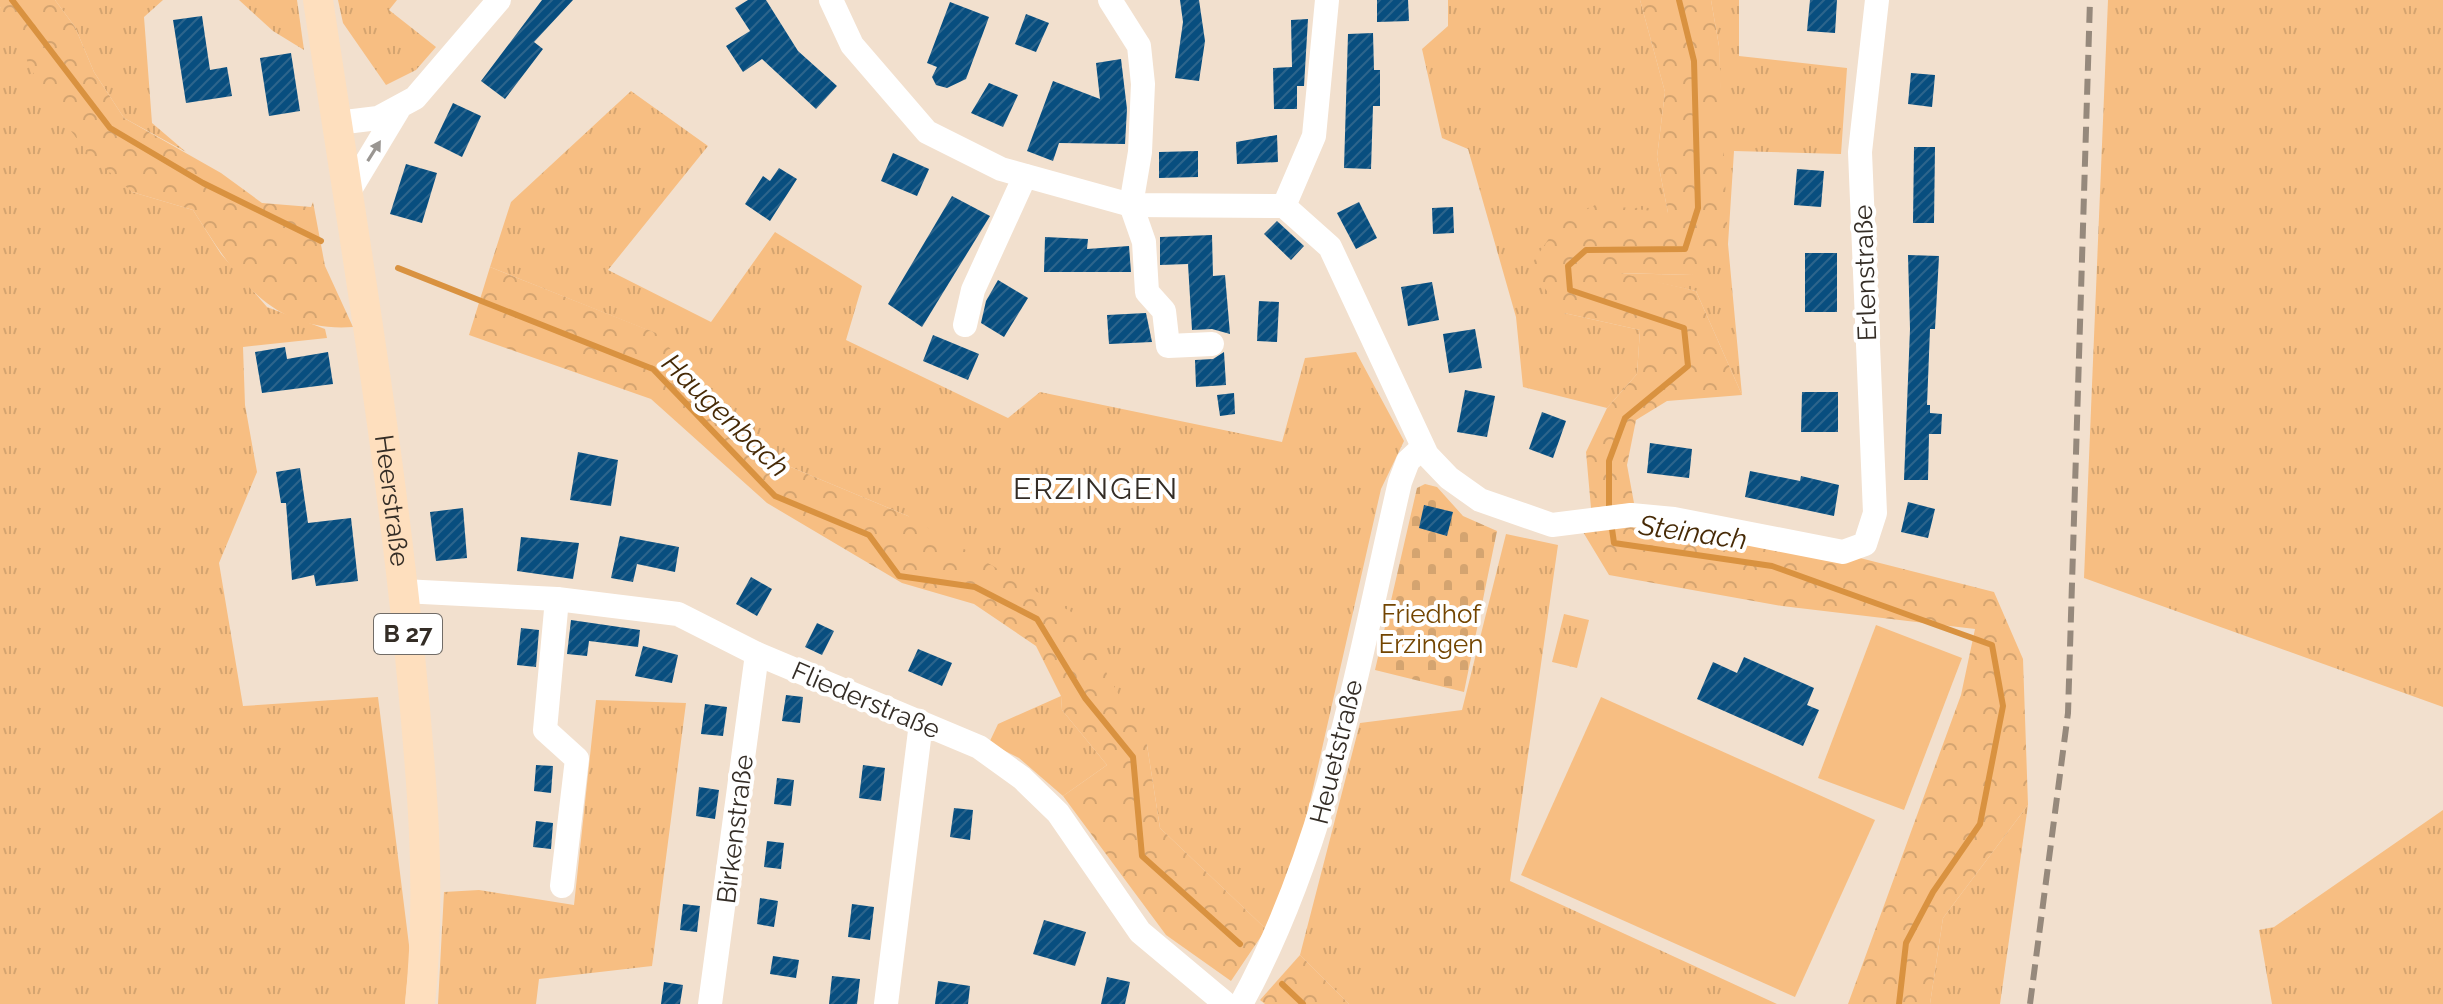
<svg xmlns="http://www.w3.org/2000/svg" width="2443" height="1004" viewBox="0 0 2443 1004" font-family="Raleway,sans-serif">
<style>
.grass{fill:url(#grass-tufts)}
.forest{fill:url(#forest-crowns)}
.cemetery{fill:url(#cemetery-stones)}
.garden{fill:#f7be82}
.lines{fill:none;stroke-linecap:round;stroke-linejoin:round}
.stream{stroke:#d99240;stroke-width:6}
.building{fill:url(#building-hatch)}
.minor{stroke:#fff;stroke-width:24}
.major{stroke:#fedfbe;stroke-width:30}
.rail{stroke:#96897c;stroke-width:6;stroke-dasharray:16 8;stroke-linecap:butt}
.oneway{fill:#9a9692}
.labels{text-anchor:middle;stroke-width:8;stroke-linejoin:round;paint-order:stroke}
.shield{fill:#fff;stroke:#716c67;stroke-width:2}
.shield-label{font-size:24px;font-weight:bold;fill:#342d26}
.street-label{font-size:26px;fill:#342d26;stroke:#fff}
.park-label{font-size:26px;fill:#734501;stroke:#fff}
.water-label{font-size:28px;font-style:italic;fill:#472a06;stroke:#fff}
.quarter-label{font-size:30px;letter-spacing:2px;fill:#342d26;stroke:#fff}
</style>
<defs>
<pattern id="grass-tufts" width="24" height="20" patternUnits="userSpaceOnUse" patternTransform="scale(2)"><rect width="24" height="20" fill="#f7be82"/><path d="M3 7l-1-3M5 7V3M7 7l1-3M15 17l-1-3M17 17v-4M19 17l1-3" fill="none" stroke="#d4a470"/></pattern>
<pattern id="forest-crowns" width="20" height="18" patternUnits="userSpaceOnUse" patternTransform="scale(2)"><rect width="20" height="18" fill="#f7be82"/><path d="M2 6a3 3 0 1 1 6 0M12 15a3 3 0 1 1 6 0" fill="none" stroke="#d4a470"/></pattern>
<pattern id="cemetery-stones" width="16" height="16" patternUnits="userSpaceOnUse" patternTransform="scale(2)"><rect width="16" height="16" fill="#f7be82"/><path d="M2 7V4a2 2 0 0 1 4 0v3zM10 15v-3a2 2 0 0 1 4 0v3z" fill="#d4a470"/></pattern>
<pattern id="building-hatch" width="6" height="6" patternUnits="userSpaceOnUse" patternTransform="scale(2)"><rect width="6" height="6" fill="#084e7f"/><path d="M-1 1l2-2M0 6l6-6M5 7l2-2" fill="none" stroke="#2d658c"/></pattern>
</defs>
<rect width="100%" height="100%" fill="#f2e0ce"/>
<g class="grass">
<path d="M55 0H163L144 17 152 123 186 152 124 118 94 72 75 27Z"/>
<path d="M239 0H297L304 50 273 31Z"/>
<path d="M338 0H397L389 10 436 47 416 70 386 85 343 23Z"/>
<path d="M1448 0H1640L1665 92 1657 157 1668 213 1564 313 1640 330 1637 374 1607 408 1523 387 1516 317 1468 149 1442 138 1422 49 1448 26Z"/>
<path d="M1711 0H1739V56L1847 68 1841 154 1734 151 1728 244 1742 395 1696 291 1614 273 1692 275 1721 117 1719 46Z"/>
<path d="M2108 0H2443V707L2084 578Z"/>
<path d="M0 7 132 192 193 210 221 254 267 307 325 329 327 338 243 347 245 405 257 472 219 563 243 706 378 697 410 953 405 1004H0Z"/>
<path d="M631 91 708 146 608 270 711 322 775 232 862 286 846 340 1008 418 1040 392 1282 442 1305 358 1356 352 1404 441 1381 489 1301 841 1266 929 1160 828 1147 745 908 516 769 458 655 333 490 267 511 202Z"/>
<path d="M1506 534 1558 545 1510 881 1777 1004H1349L1300 955 1360 723 1462 710Z"/>
<path d="M1564 614 1589 620 1577 668 1552 662Z"/>
<path d="M1061 696 1062 710 1107 765 1063 796 1019 758 989 743 998 724Z"/>
<path d="M596 700 686 703 652 966 539 979 536 1004H438L444 892 479 890 574 905Z"/>
<path d="M2028 805 2000 1004H1930L1943 918Z"/>
<path d="M2443 810V1004H2272L2259 930 2274 927Z"/>
</g>
<g class="forest">
<path d="M0 0H55L75 27 94 72 124 118 221 173 262 203 311 207 313 202 325 266 353 327C269 333 234 274 193 210L132 192 88 153 47 100 0 7Z"/>
<path d="M1640 0H1711L1719 46 1728 244 1692 275 1620 273 1696 291 1742 395 1667 401 1636 420 1627 465 1634 503 1591 508 1586 452 1607 408 1637 374 1640 330 1564 313 1529 268 1558 225 1597 204 1668 213 1657 157 1665 92Z"/>
<path d="M490 267 656 333 769 458 908 516 1073 613 1147 745 1160 828 1266 929 1231 981 1166 935 1063 796 1107 765 1062 710 1061 696 1036 646 974 604 902 583 767 503 651 399 469 335Z"/>
<path d="M1632 523 1860 558 1994 592 2023 659 2028 805 1943 918 1930 1004H1848L1961 695 1975 629 1782 606 1609 575 1583 532Z"/>
<path d="M1300 955 1349 1004H1265L1260 1000Z"/>
</g>
<path class="cemetery" d="M1425 484 1437 487 1463 516 1497 531 1464 692 1375 670 1417 488Z"/>
<g class="garden">
<path d="M1876 625 1962 658 1904 810 1818 778Z"/>
<path d="M1601 697 1875 820 1795 997 1521 875Z"/>
</g>
<g class="lines">
<g class="stream">
<path d="M12 0 110 128 203 183 321 241"/>
<path d="M398 268 653 369 775 496 869 535 899 576 975 587 1037 619 1085 698 1133 757 1142 856 1240 944"/>
<path d="M1609 511V461L1625 418 1688 366 1684 328 1570 290 1568 266 1586 250 1685 249 1698 208 1694 61 1679 0"/>
<path d="M1611 522 1614 543 1772 566 1992 645 2003 706 1980 824 1933 892 1906 943 1899 1004"/>
<path d="M1282 984 1303 1004"/>
</g>
</g>
<g class="building">
<path d="M542 0H573L534 42 543 49 505 99 481 81Z"/>
<path d="M748 0H766L798 51 837 86 816 109 762 59 743 72 726 46 750 31 735 8Z"/>
<path d="M1180 0H1199L1205 41 1199 81 1175 78 1183 22Z"/>
<path d="M1377 0H1408L1409 21 1377 22Z"/>
<path d="M1810 0H1837L1835 33 1807 31Z"/>
<path d="M950 2 989 17 966 79 947 88 936 85 932 77 937 67 927 63Z"/>
<path d="M1026 14 1049 23 1036 52 1015 44Z"/>
<path d="M202 16 210 70 227 67 232 96 186 103 173 20Z"/>
<path d="M1308 19 1304 86H1297V109H1274L1273 68 1292 67 1291 20Z"/>
<path d="M1373 33 1374 70H1380V106H1373L1371 169 1344 168 1348 34Z"/>
<path d="M291 53 300 111 269 116 260 58Z"/>
<path d="M1121 59 1127 109 1125 144 1059 143 1053 161 1027 151 1053 81 1100 99 1096 63Z"/>
<path d="M1911 73 1935 75 1932 107 1908 104Z"/>
<path d="M989 83 1018 95 1003 127 971 113Z"/>
<path d="M453 103 481 116 462 157 434 143Z"/>
<path d="M1277 135 1278 162 1237 164 1236 142Z"/>
<path d="M1914 147H1935L1934 223H1913Z"/>
<path d="M1198 151V177L1159 178V152Z"/>
<path d="M893 153 929 169 917 196 881 181Z"/>
<path d="M406 164 437 173 422 223 390 214Z"/>
<path d="M779 168 797 179 770 221 745 204 763 176 770 181Z"/>
<path d="M1797 169 1824 171 1821 207 1794 205Z"/>
<path d="M952 196 990 216 922 327 888 304Z"/>
<path d="M1359 202 1377 238 1356 249 1337 213Z"/>
<path d="M1453 207 1454 233 1433 234 1432 208Z"/>
<path d="M1277 221 1304 246 1291 260 1264 234Z"/>
<path d="M1212 235 1213 276 1225 275 1230 334 1212 329 1192 330 1188 264 1160 265V237Z"/>
<path d="M1045 237 1088 239 1087 249 1129 246 1131 272H1044Z"/>
<rect x="1805" y="253" width="32" height="59"/>
<path d="M1908 255 1939 256 1935 329H1930L1927 405H1930V413L1942 414 1941 434H1929L1928 480H1904L1910 329Z"/>
<path d="M998 280 1028 298 1004 337 981 323 986 301Z"/>
<path d="M1432 282 1439 320 1408 326 1401 287Z"/>
<path d="M1259 301 1279 302 1277 342 1257 341Z"/>
<path d="M1146 313 1152 342 1109 344 1107 315Z"/>
<path d="M1475 329 1482 368 1449 373 1443 334Z"/>
<path d="M933 335 979 354 968 380 923 361Z"/>
<path d="M285 347 287 359 328 352 333 384 262 393 255 352Z"/>
<path d="M1224 352 1226 385 1196 387 1195 360 1213 359Z"/>
<path d="M1465 390 1495 396 1487 437 1457 432Z"/>
<path d="M1802 392H1838V432H1801Z"/>
<path d="M1234 393 1235 414 1220 416 1217 395Z"/>
<path d="M1542 412 1566 421 1553 458 1529 449Z"/>
<path d="M1650 443 1692 449 1689 478 1647 473Z"/>
<path d="M578 452 618 460 611 506 570 500Z"/>
<path d="M300 468 308 523 351 518 358 581 316 586 314 575 292 580 286 503H281L276 472Z"/>
<path d="M1750 471 1800 481 1801 476 1839 485 1834 516 1745 497Z"/>
<path d="M1908 502 1935 509 1928 538 1901 532Z"/>
<path d="M1424 505 1453 512 1447 536 1419 528Z"/>
<path d="M463 508 467 558 436 561 430 512Z"/>
<path d="M620 536 679 547 675 572 637 564 633 582 611 578Z"/>
<path d="M521 537 579 543 573 579 517 571Z"/>
<path d="M751 577 772 589 757 616 736 604Z"/>
<path d="M571 620 640 630 638 647 589 641 587 656 567 654Z"/>
<path d="M817 623 834 631 822 655 805 647Z"/>
<path d="M521 628 539 630 536 667 517 665Z"/>
<path d="M643 646 678 655 672 683 635 676Z"/>
<path d="M918 649 952 663 942 686 908 671Z"/>
<path d="M1744 657 1814 688 1807 705 1819 710 1803 746 1697 699 1713 662 1737 673Z"/>
<path d="M786 695 803 697 800 723 782 721Z"/>
<path d="M705 704 727 707 723 736 701 734Z"/>
<path d="M536 765 553 766 551 793 534 791Z"/>
<path d="M863 765 885 768 881 801 859 798Z"/>
<path d="M777 778 794 780 791 806 774 804Z"/>
<path d="M699 787 719 790 715 819 696 816Z"/>
<path d="M954 808 973 810 970 840 950 837Z"/>
<path d="M536 821 553 823 551 849 533 847Z"/>
<path d="M767 841 784 843 781 869 764 867Z"/>
<path d="M760 898 778 901 774 927 757 924Z"/>
<path d="M683 904 700 906 697 932 680 930Z"/>
<path d="M852 904 874 907 870 940 848 937Z"/>
<path d="M1044 920 1086 932 1075 966 1033 954Z"/>
<path d="M773 956 799 960 796 978 770 974Z"/>
<path d="M832 976 860 979 857 1004H829Z"/>
<path d="M1107 977 1130 982 1125 1004H1101Z"/>
<path d="M938 981 970 986 968 1004H935Z"/>
<path d="M664 982 683 985 680 1004H661Z"/>
</g>
<g class="lines">
<g class="minor">
<path d="M831 0 852 45 927 132 1001 169 1131 205 1284 206 1330 247 1427 455 1449 478 1480 500 1552 525 1631 515 1674 519 1843 552 1865 544 1875 513 1860 152 1877 0"/>
<path d="M1110 0 1139 46 1143 84 1140 152 1131 205 1144 242 1147 292 1164 311 1168 346 1212 344"/>
<path d="M337 123 378 118 415 98 499 0"/>
<path d="M348 193 398 110"/>
<path d="M1284 206 1314 136 1327 0"/>
<path d="M965 325 973 290 1025 176"/>
<path d="M403 591 557 599 678 614 757 654 979 747 1022 778 1058 813 1140 932 1226 1004"/>
<path d="M557 599 545 730 577 759 562 886"/>
<path d="M710 1004 757 654"/>
<path d="M886 1004 921 723"/>
<path d="M1241 1004C1329 844 1359 658 1400 482L1408 461 1422 448"/>
</g>
<path class="major" id="s1" d="M318 0C350 212 386 423 408 636 420 759 433 880 420 1004"/>
<path class="rail" d="M2030 1004 2068 713 2090 0"/>
</g>
<defs><path id="oneway-solid" d="M-6-.8H1V-3.2L6.5 0L1 3.2V.8H-6Z" transform="scale(2)"/></defs>
<use class="oneway" href="#oneway-solid" transform="translate(374 151) rotate(-58)"/>
<g class="labels">
<rect class="shield" x="374" y="614" width="68" height="40" rx="6"/>
<g class="shield-label">
<text x="408" y="642">B 27</text>
</g>
<g class="street-label">
<text transform="translate(1865 273) rotate(-92)" y="9">Erlenstraße</text>
<text dy="9" stroke="none"><textPath href="#s1" startOffset="506">Heerstraße</textPath></text>
<text transform="translate(866 700) rotate(23)" y="9">Fliederstraße</text>
<text transform="translate(1336 752) rotate(-76)" y="9">Heuetstraße</text>
<text transform="translate(735 829) rotate(-83)" y="9">Birkenstraße</text>
</g>
<g class="park-label">
<text x="1431" y="623">Friedhof<tspan x="1431" dy="30">Erzingen</tspan></text>
</g>
<g class="water-label">
<text transform="translate(726 415) rotate(44)" y="10">Haugenbach</text>
<text transform="translate(1693 532) rotate(8)" y="10">Steinach</text>
</g>
<g class="quarter-label">
<text x="1096" y="499">ERZINGEN</text>
</g>
</g>
</svg>
